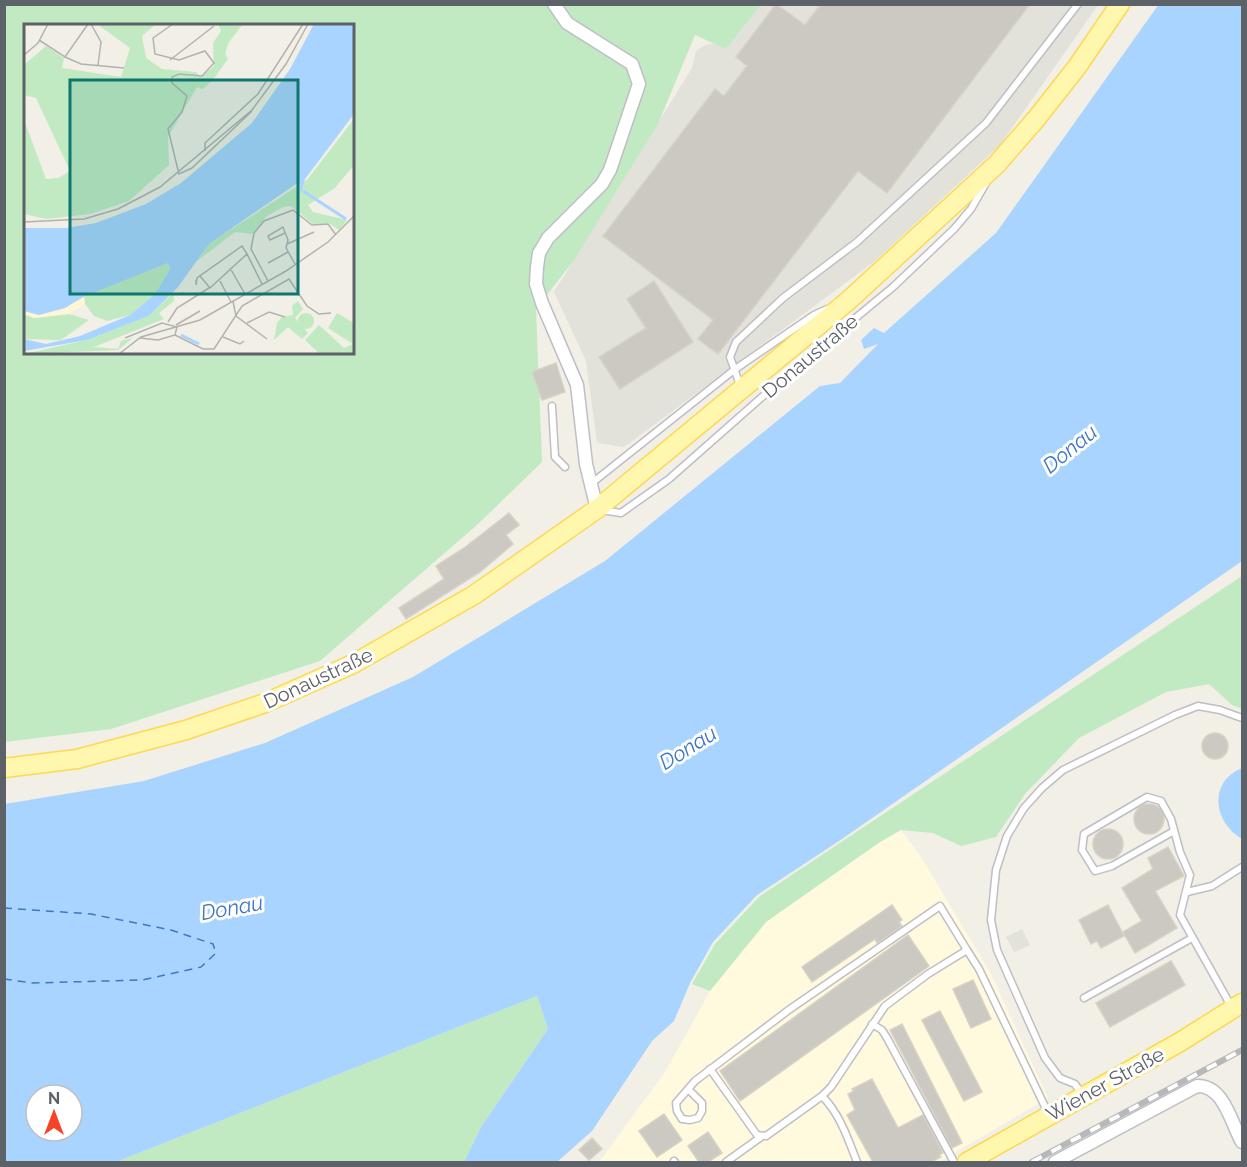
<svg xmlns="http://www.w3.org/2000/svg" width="1247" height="1167" viewBox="0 0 1247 1167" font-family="Raleway,sans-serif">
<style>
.commercial{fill:#fff9dd}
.industrial{fill:#e2e1da}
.green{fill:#c1eac3;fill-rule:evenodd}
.water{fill:#a8d4ff;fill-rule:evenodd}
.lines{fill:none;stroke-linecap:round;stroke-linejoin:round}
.ferry{stroke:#3d77c5;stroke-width:1.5;stroke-dasharray:8 6;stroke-linecap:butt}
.building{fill:#ccc9c3;stroke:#d6d2c4;stroke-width:1.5}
.lane-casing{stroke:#bebfc6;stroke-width:9}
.street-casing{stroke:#bebfc6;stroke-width:15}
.primary-casing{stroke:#fdd853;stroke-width:21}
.lane{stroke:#fff;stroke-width:6}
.street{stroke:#fff;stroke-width:12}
.primary{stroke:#fff7ad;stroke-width:18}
.rail-casing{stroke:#b7b8b9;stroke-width:6}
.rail{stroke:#fff;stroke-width:4;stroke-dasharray:11;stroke-linecap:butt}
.labels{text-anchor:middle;stroke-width:6;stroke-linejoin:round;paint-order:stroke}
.street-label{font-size:20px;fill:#5d6168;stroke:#fff}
.water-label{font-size:21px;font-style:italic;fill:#3d77c5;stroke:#fff}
.inset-river{fill:none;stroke:#a8d4ff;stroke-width:3}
.inset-road{fill:none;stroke:#b2b2b0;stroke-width:1.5}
.view{fill:#0f766e;fill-opacity:0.15;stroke:#0f766e;stroke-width:3}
.inset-edge{fill:none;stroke:#5d6168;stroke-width:3}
</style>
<rect width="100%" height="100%" fill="#f1efe6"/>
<path class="commercial" d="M901 830 920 855 991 974 1048 1098 939 1162H599L665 1072 710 991 766 922 880 842Z"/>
<g class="industrial">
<path d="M761 5H1098L1000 145 875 261 624 447 597 443 586 361 554 292 692 68 696 51 705 45 715 43 726 49Z"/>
<path d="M1022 929 1030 945 1014 952 1006 937Z"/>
</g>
<g class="green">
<path d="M4 5H761L726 49 695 35 658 124 574 260 536 309 542 462 478 524 320 661 111 729 5 742ZM26 26H352V352H26Z"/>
<path d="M1242 576V709L1232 705 1209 684 1166 692 1079 738 1025 794 996 837 961 846 933 833 901 830 880 842 766 922 710 991 692 984 715 944 760 896Z"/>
<path d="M537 996 548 1029 481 1127 464 1162H116Z"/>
</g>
<g class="water">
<path d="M1159 4 1242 5V561L842 839 757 895 713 942 690 983 674 1021 652 1041 592 1131 557 1162H464L481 1127 548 1029 537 996 116 1162H5V804L144 781 265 743 413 677 605 561 820 386 840 383 878 344 864 349 861 340 874 328 884 333 996 233ZM36 1095H72V1131H36Z"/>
<path d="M1242 768V839C1213 822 1208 782 1242 768Z"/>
</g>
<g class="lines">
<path class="ferry" d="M4 908 91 914 171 930 213 944 216 953 201 967 142 980 32 983 4 979"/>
</g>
<g class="building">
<path d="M776 4 805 25 821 4H1030L887 193 858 171 718 354 698 339 713 320 603 236 715 89 724 96 747 66 736 57Z"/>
<path d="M654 281 693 342 620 389 599 357 646 328 627 299Z"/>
<path d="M556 363 565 392 542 400 532 372Z"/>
<path d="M509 513 519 525 506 535 513 544 480 572 406 619 399 608 444 579 436 566 464 548Z"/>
<circle cx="1215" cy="746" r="13"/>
<circle cx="1149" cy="819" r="15"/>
<circle cx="1108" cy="844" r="15"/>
<path d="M1168 847 1184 876 1155 891 1177 928 1135 953 1123 932 1142 921 1122 888 1153 869 1148 858Z"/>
<path d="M892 905 902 920 899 922 902 926 877 943 875 939 812 982 802 967Z"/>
<path d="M1108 905 1124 936 1101 948 1097 941 1091 944 1079 920Z"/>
<path d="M908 935 929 966 740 1101 720 1071Z"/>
<path d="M1171 961 1185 985 1110 1027 1096 1003Z"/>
<path d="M973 980 991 1019 971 1028 953 989Z"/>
<path d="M940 1011 982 1092 964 1101 922 1020Z"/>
<path d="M902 1024 962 1143 952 1148 890 1030Z"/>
<path d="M872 1079 898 1128 923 1115 943 1153 939 1155 941 1157 931 1162H873L847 1115 855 1110 848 1094 854 1091 852 1089Z"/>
<path d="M664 1114 682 1140 657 1157 639 1131Z"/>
<path d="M708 1132 722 1153 708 1162H699L688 1146Z"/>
<path d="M592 1138 602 1149 589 1160 579 1150Z"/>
</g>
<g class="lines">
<g class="lane-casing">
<g id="lane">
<path d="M741 388 730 357 736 342 783 298 857 242 986 123 1078 4"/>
<path d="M552 406 555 457 565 467"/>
<path d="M592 483 734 370 814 315 827 309"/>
<path d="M601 510 621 513 669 479 795 368 893 287 954 229 971 209 986 183"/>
<path d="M1174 831 1112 866 1095 871 1082 850 1084 834 1147 797 1161 801 1171 819 1180 852 1190 875 1180 915 1231 1006"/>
<path d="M1187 892 1212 886 1242 867"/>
<path d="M1084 998 1192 938"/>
<path d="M872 1024 882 1030 887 1038 954 1162"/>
<path d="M710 1069 757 1135 766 1136 822 1096 831 1087 885 1006 928 974 967 950 979 969 1049 1115"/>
<path d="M688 1089 702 1103V1111L698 1118 690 1120 682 1119 677 1111 676 1103 695 1081 790 1009 940 906 967 950"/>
<path d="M822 1096C840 1114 848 1139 857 1162"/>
<path d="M1083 1096 1075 1084 1060 1078 1045 1058 997 950 991 920 996 870 1007 836 1024 808 1042 788 1063 770 1175 715 1198 706 1220 710 1242 718"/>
<path d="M674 1161 675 1162"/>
<path d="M726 1162 761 1137"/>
</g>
</g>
<g class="street-casing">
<g id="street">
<path d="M554 4 567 23 632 64 639 84 610 170 602 184 548 238 539 253 537 267 536 284 542 303 577 385 586 464 597 509"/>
<path d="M1055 1162 1197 1086C1224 1085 1231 1123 1242 1142"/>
</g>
</g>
<g class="primary-casing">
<g id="primary">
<path d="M4 768 77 759 186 730 265 703 353 664 474 595 597 509 849 300 935 221 997 164 1036 119 1077 67 1120 4"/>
<path d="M967 1162 1180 1042 1242 1003"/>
</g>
</g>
<use href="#lane" class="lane"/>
<use href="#street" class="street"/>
<use href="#primary" class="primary"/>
<g class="rail-casing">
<path id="rail" d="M1032 1162 1242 1050"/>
</g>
<use href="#rail" class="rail"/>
</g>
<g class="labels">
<g class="street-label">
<text transform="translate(810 356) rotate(-40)" y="7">Donaustraße</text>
<text transform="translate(318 678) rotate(-25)" y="7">Donaustraße</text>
<text transform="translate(1105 1084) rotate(-29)" y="7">Wiener Straße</text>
</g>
<g class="water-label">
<text transform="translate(1070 449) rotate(-39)" y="7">Donau</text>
<text transform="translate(688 748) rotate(-32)" y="7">Donau</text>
<text transform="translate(232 908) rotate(-10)" y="7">Donau</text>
</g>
</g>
<g transform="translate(24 24)">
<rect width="330" height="330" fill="#f1efe6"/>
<path d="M73 0H132L118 12 122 34 138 45 172 48 177 53 190 42 189 19 197 7 194 0H219L205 18 201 29 204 35 189 56 179 65 173 63 144 113 145 141 105 177 66 190 22 195 0 190V96L22 155 34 154 46 147 12 74 0 71V41L22 22 40 34 38 44 97 53 106 24ZM330 95V141L311 164 284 181 289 188 323 196 315 206 305 199 290 201 267 182 259 183 243 192 228 210 211 208 173 237 185 220 283 156ZM144 239 146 245 131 270 106 291 83 297 70 292 61 280 60 272ZM149 269 150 277 135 289 140 295 70 323 94 325 97 317 109 314 94 326 0 330 63 316 125 292ZM274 277 279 285 271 294 284 309 278 315 264 303 250 316 253 299 258 293 269 291 268 282ZM313 289 330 299V330H316L319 326 315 330H296L281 316 295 301 320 324 329 320 304 304ZM274 297a8 8 0 1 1 16 0a8 8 0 1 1-16 0ZM0 290 10 294 45 290 65 296 37 316 0 315Z" fill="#c1eac3"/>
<path d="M60 272 61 280 45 290 10 294 0 290V287L15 291 41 284Z" fill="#fef6d5"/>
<path d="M290 0H330V90L281 155 277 170 275 158 185 220 154 263 125 292 63 316 0 327V315L22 320 56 312 106 291 131 270 146 245 144 239 61 272 41 284 15 291 0 287V204H42L72 199 122 180 157 159 228 99 266 45Z" fill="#a8d4ff"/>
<path class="inset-river" d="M279 167 322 195M0 220 63 224 86 231 52 236 0 230M157 311 175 320"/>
<path class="inset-road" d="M67 0 77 18 74 41M149 0 129 14 131 30 155 36 181 27 190 39 178 52 155 50 148 53V59L163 72 158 88 144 105 155 150 168 144 228 87M15 16 41 33 64 0M0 31 14 19 24 0M41 33 57 40 100 44M146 36 190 2M181 127V119L234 70 279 0M0 198 60 195 94 185 136 163 228 86 262 40 284 0M261 209 246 216 244 212 259 203 260 206 264 216 262 224 271 240M263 220 290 208M244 239 264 228M206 244 221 270M176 252 186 264 223 230 238 260M172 256V261L173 254 218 222 223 230M196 257 207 278M244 257 227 225 230 209 240 197 269 186 288 201 304 200 312 211M209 277 212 292 243 315M144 298 153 284 185 264M223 299 245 288 261 293M152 301 176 287M151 311 179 325H190L218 282 265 255 283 282 295 290 307 289M199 313 216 320 220 317M101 314 138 299 153 303 151 311 134 316 116 314M95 330 117 313 176 296 262 247 304 218 330 192"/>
<path class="view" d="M46 56H274V270H46Z"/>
<rect width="330" height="330" class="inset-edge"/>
</g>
<rect width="1247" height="1167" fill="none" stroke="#5d6168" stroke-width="12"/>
<g transform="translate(54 1113)"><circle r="28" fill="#ffffff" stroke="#bec0c3" stroke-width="1.5"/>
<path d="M0-4.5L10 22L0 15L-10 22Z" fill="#f84225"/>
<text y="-9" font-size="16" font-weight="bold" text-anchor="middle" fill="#5d6168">N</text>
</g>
</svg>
